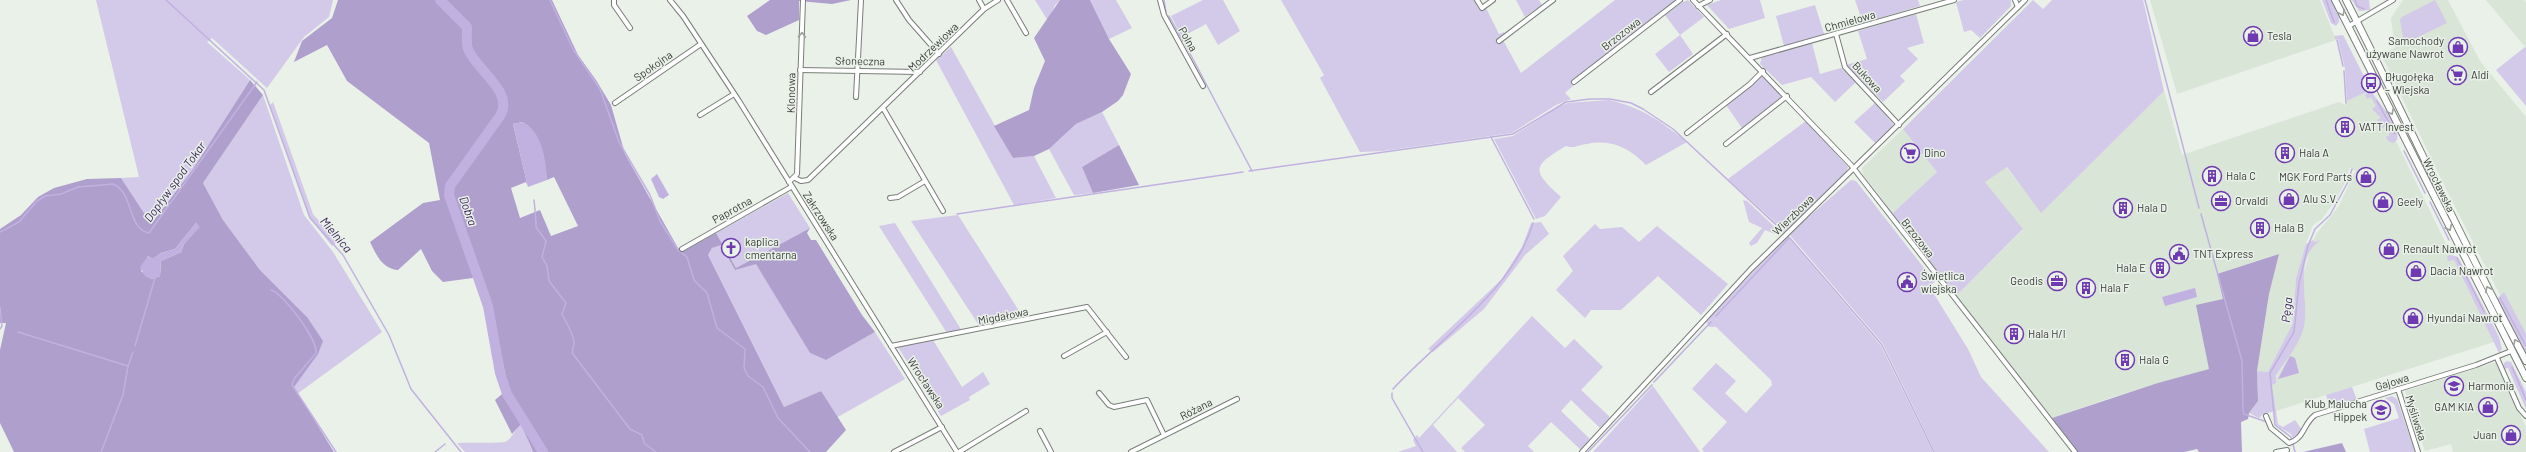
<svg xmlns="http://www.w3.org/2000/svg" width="2526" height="452" viewBox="0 0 2526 452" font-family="Barlow,sans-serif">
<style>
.built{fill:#d8e5d7}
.green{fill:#d3c9e8}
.forest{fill:#af9fcd;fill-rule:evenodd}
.water{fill:#c1b1e0}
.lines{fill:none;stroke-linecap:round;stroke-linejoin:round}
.stream{stroke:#c1b1e0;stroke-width:1.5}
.river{stroke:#c1b1e0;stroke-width:10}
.street-casing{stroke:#787f78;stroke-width:6}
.secondary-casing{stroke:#787f78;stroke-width:8}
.street{stroke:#fff;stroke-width:4}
.secondary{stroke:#fff;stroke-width:6}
.oneway{stroke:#9c9e9c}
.labels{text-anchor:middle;stroke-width:3;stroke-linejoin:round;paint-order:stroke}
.street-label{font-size:11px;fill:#393c39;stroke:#eaf1e9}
.poi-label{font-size:11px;fill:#393c39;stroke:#eaf1e9;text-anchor:start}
.water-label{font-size:12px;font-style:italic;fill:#351e55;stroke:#eaf1e9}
</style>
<rect width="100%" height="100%" fill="#eaf1e9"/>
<g class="built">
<path d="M2150 0H2320L2336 40 2177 94Z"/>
<path d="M2403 0H2448L2480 61 2526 117V340L2501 297 2446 189 2381 54 2395 48 2391 18Z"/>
<path d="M2486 0H2524L2526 3V48Z"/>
<path d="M2371 90 2494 342 2276 411 2272 385 2295 344 2305 297 2302 280 2311 247 2318 241 2314 243 2313 240 2317 233 2339 206 2355 171 2350 167 2345 183 2335 201 2322 219 2313 225 2306 244 2296 278 2293 323 2268 373 2257 371 2269 294 2278 254 2217 274 2223 299 2209 369 2110 398 2052 418 1956 296 2023 230 1985 182 2006 167 2041 212 2164 91 2182 155 2339 102 2345 105 2347 101Z"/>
<path d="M1903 129 1937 172 1893 213 1863 175 1862 168Z"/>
<path d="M2496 362 2526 427V452H2453L2451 444 2425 451 2405 391Z"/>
</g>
<g class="green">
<path d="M96 0H333L329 17 304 37 267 88 212 38 207 42 250 80 193 169 150 224 121 178 139 177Z"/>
<path d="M1035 0H1060L1055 5 1048 21Z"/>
<path d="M1090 0H1116L1132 28 1109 39Z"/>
<path d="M1203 0H1223L1240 31 1218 45 1206 24 1182 37 1171 16Z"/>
<path d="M1281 0H1475L1481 11 1486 8 1499 34 1504 32 1507 37 1503 40 1521 73 1615 0H1678L1571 81 1574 85 1565 93 1571 99 1556 105 1512 133 1383 151 1360 152 1320 78 1324 75Z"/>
<path d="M1516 0H1539L1542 5 1525 17Z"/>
<path d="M1688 0 1704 17 1680 35 1693 54 1669 72 1655 54 1680 35 1665 15 1681 3Z"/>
<path d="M1721 0H1760L1765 18 1729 29 1707 5Z"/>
<path d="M1855 0H1918L1920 6 1863 23Z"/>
<path d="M1964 0H2011V6L1980 38 1971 30 1964 32 1956 2Z"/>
<path d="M2033 0 2043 9 2052 0H2143L2164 91 2041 213 2007 167 1985 182 2023 229 1956 296 2078 452 1862 176 1893 213 1937 172 1903 129Z"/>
<path d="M2322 0H2331L2339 17V22L2336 26 2331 23Z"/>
<path d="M2352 0H2369L2370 10 2359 11Z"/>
<path d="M2435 0 2447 23 2404 44 2400 20 2402 17Z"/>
<path d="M1815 5 1824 34 1784 46 1776 16Z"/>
<path d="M1916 14 1924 43 1907 48 1918 59 1900 76 1905 81 1883 102 1846 65 1867 59 1858 31Z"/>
<path d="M2343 35 2371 90 2347 101 2345 69 2338 39H2335L2334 36Z"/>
<path d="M1812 43 1820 74 1841 68 1856 82 1835 102 1811 77 1782 85 1760 64 1762 57Z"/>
<path d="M951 47 1013 158 1034 156 1056 198 1014 205 936 60Z"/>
<path d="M2525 47 2526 48V106L2496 70Z"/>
<path d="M1763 75 1781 93V97L1742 128 1726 105Z"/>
<path d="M2371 91C2377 101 2401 125 2397 140L2393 143 2388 141 2386 137 2390 135 2386 126 2382 128 2377 120 2381 118 2372 109 2376 106 2371 97 2367 99 2365 95Z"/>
<path d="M263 95 304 215 333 252 382 332 297 394 294 387 307 317 260 270 223 220 203 183Z"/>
<path d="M1609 100C1643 108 1660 121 1687 142L1646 165C1629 148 1612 139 1587 144 1578 145 1574 149 1566 146 1530 167 1533 171 1561 197L1545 216 1536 219 1494 139 1513 136 1558 107 1568 103Z"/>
<path d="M273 102 313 214 337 242 332 246 309 217 270 105Z"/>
<path d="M1875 103 1893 124 1891 129 1876 144 1854 122Z"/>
<path d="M1102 112 1119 145 1082 167 1093 193 1074 195 1049 149 1076 124Z"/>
<path d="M1806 121 1848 167 1846 173 1786 232 1728 179Z"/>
<path d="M1851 180 1856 181 1935 282 1929 286 1968 349 1981 377 2049 452H1935L1883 344 1789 234Z"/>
<path d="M788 193 810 228 736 268 716 233Z"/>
<path d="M1743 200 1747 201 1779 231 1775 234 1765 230 1757 243 1751 246 1749 243 1762 228 1749 222Z"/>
<path d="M958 215 1023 317 980 327 911 221Z"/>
<path d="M1541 222 1549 234 1525 255 1484 309 1433 352 1428 349 1501 280 1522 247 1531 223Z"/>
<path d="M895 223 962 331 947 333 879 226Z"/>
<path d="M1595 224 1600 229 1622 227 1639 242 1657 226 1728 284 1701 315 1658 276 1621 310H1591L1585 318 1556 290 1573 271 1563 256Z"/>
<path d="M1787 236 1881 346 1933 452H1704L1702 449 1727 422 1692 389 1716 363 1736 381 1725 393 1746 413 1772 385 1771 380 1716 327H1709L1706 321Z"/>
<path d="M2313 240 2314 242 2320 240C2290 263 2313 303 2302 333 2297 348 2284 362 2276 376V383L2272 385 2278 424 2283 427 2295 420 2302 430 2298 438 2294 440 2291 434 2276 425 2274 411 2262 415 2259 418 2249 413 2258 401 2257 371 2268 372 2293 323 2296 278 2306 244Z"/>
<path d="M721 244 735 270 756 263 810 353 826 360 875 332 905 379 836 418 821 391 784 407 708 255 712 248Z"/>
<path d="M2452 255 2458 257 2499 337 2502 349 2499 353 2454 260 2448 261 2447 256Z"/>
<path d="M2504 292 2526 334V353L2497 299Z"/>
<path d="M1532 316 1565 348 1574 339 1603 367 1581 390 1610 417 1600 428 1571 400 1561 411 1590 439 1581 450 1551 422 1528 446 1534 452H1465L1461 448 1485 425 1458 398 1433 425 1457 452H1398L1416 446 1413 440 1417 435 1419 438Z"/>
<path d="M933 340 962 387 983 372 990 384 969 397 970 400 941 416 898 347Z"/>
<path d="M2507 361 2511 362 2526 392V409L2508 368 2504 369V363Z"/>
<path d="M1653 386 1700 452H1593Z"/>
<path d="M2352 387 2357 400 2330 408 2326 395Z"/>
<path d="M2392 396 2397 399 2415 452H2370L2364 429 2399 418 2394 404 2385 398Z"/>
<path d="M520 423C527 433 527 442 533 452H465L457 443C466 442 504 444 507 441 512 437 517 429 520 423Z"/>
</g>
<g class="forest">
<path d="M338 0H552L578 55 596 80 611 105 625 154 678 248 684 251 716 233 736 268 810 228 807 233 811 240H816L862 315 875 332 826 360 810 353 756 264 735 270 721 245 712 248 708 255 784 407 821 391 846 430 826 452H533L521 424 512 434 495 400 508 389C501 351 493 313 480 277L443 282 432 271 421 249 398 270C382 269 376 254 370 242L423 203 440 200 429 143 347 81 327 45 294 62 302 41 332 18ZM523 122 543 154 547 180 554 177 578 226 551 236 540 210 520 218 511 188 526 182 528 187 513 124Z"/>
<path d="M770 0H851L832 4 799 1V20L766 35 757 31 747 16Z"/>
<path d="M1060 0H1090L1109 39 1131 74 1123 95 1118 101 1102 112 1076 124 1049 149 1034 156 1013 158 994 126 1029 110 1034 88 1045 61 1034 38Z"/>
<path d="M250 80 263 95 203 183 223 220 260 270 307 317 323 341 318 354 294 387 334 452H14L0 423V350L6 323H0V229L21 215 38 197 54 188 87 179 121 178 151 224 193 169ZM196 223 199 227 184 244 181 252 161 261 160 276 151 279 141 271 148 256 153 259 161 253 175 249Z"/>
<path d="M1119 145 1139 185 1093 193 1082 167Z"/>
<path d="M2279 254 2269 294 2257 371 2258 401 2249 413 2248 419 2241 422 2242 452H2199L2197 449 2184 452H2078L2052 418 2158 383 2209 369 2196 305 2223 299 2217 274Z"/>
<path d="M2342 443 2346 452H2303Z"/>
</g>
<g class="water">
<path d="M523 122C542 132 546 160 547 180L528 187 513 124Z"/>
<path d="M657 174 669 195 663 199 659 197 651 179Z"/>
<path d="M196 223 200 227 184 244 181 252 161 261 160 276 151 279 145 276 140 267 148 256 153 259 161 253 175 249Z"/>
<path d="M2195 288 2197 297 2165 306 2162 297Z"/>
<path d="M2290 356 2295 358 2299 373 2278 379Z"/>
</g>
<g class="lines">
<g class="stream">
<path d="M166 0 264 90 310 218 343 255 389 335 411 389 461 452"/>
<path d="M550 0 573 49 600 89 619 142 650 195 660 221 678 250 687 257 694 280 707 293 717 328 745 349 744 368 748 376 763 387 778 418 810 452"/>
<path d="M1164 0 1166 12"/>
<path d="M2145 0 2199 208"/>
<path d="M2326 0 2334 22"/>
<path d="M2355 0 2357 6 2364 9"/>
<path d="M1169 16 1183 41"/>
<path d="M2337 40 2343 66"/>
<path d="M1185 44 1252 171"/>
<path d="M2344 71 2346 103"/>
<path d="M2377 101 2395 134"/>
<path d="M1491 137 1534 219"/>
<path d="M2404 151 2425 193"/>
<path d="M1249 171 1513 134 1566 102 1590 99H1610L1631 103 1643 109 1673 129 1785 233"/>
<path d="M534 200C535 210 536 217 536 227L546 241 542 257 547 266 549 281 566 303 562 314C567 323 572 332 574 341 575 346 571 349 573 354L630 429 642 435 644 443 656 452"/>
<path d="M2430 202 2449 240"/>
<path d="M957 214 1243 172"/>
<path d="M2201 214 2242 361 2243 411 2244 414 2267 422"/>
<path d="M0 232 19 222 37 201 45 196 61 194 78 187 113 184C134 192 127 229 149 233L257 82"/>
<path d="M1788 236 1882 345 1934 452"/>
<path d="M2457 258 2484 312"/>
<path d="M271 290C283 293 318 340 316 353L294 379 292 385 336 452"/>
<path d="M2500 298 2526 346"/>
<path d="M0 307 2 326 0 329"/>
<path d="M1716 316 1789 238"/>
<path d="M18 332 128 366 123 395 101 452"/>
<path d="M135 346 155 278"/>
<path d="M128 366 133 352"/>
<path d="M2512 367 2526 400"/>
<path d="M1654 382 1711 322"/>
<path d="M1393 389C1439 339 1514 289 1533 223"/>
<path d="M1392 393V398L1423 452"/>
<path d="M435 452 445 444"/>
<path d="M1588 452 1652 385"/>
<path d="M2295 452 2291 437 2275 425 2270 373 2294 332 2299 283 2308 246 2315 229 2330 215 2348 182 2352 169"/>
</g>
<path class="river" d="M440 0 467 27C467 34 466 44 468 49 476 70 515 92 500 116L450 186 449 195 488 306 500 373 507 394 543 452"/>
<g class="street-casing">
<g id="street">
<path d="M614 0V5L630 28"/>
<path d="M670 0 683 16 739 101 957 452"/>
<path d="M896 0 909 20 939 54"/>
<path d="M979 0 984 9"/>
<path d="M1007 0 1026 33"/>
<path d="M1160 0 1164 15 1203 86"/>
<path d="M1477 0 1482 8 1493 0"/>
<path d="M1693 0 1851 165 2075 452"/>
<path d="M2015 0 2018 7"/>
<path d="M1698 6 1710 0"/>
<path d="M2349 26 2393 0"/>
<path d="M1836 34 1845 67 1899 125"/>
<path d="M1499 41 1553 0"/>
<path d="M1750 58 1954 0"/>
<path d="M800 70 920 72"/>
<path d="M1574 82 1680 0"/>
<path d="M1651 92 1727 34"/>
<path d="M856 97 861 0"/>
<path d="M615 103 701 44"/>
<path d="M883 108 943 211"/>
<path d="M700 115 734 94"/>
<path d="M1687 133 1750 84 1763 71"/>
<path d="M1726 144 1787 96"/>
<path d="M795 178 801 181 808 180 984 9 998 0"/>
<path d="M789 182 797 174 803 0"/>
<path d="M890 198 898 197 925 181"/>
<path d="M682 249 791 187"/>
<path d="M891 346 1087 307 1126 357"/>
<path d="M1064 356 1107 332"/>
<path d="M2497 358 2519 408 2526 416"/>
<path d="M2398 389 2418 452"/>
<path d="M1099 393 1109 405 1114 407 1147 400 1164 435"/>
<path d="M2266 416 2271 428 2289 443C2304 439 2303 424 2315 415L2476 365 2511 351"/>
<path d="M1040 431 1051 452"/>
<path d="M894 452 942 427"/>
<path d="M959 452 1026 411"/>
<path d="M1131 452 1237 399"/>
<path d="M1582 452 1751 269 2025 0"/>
<path d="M2276 452 2287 450"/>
</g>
</g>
<g class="secondary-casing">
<g id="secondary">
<path d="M2335 0 2526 378"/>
<path d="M2346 0C2407 120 2462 242 2526 361"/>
</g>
</g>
<use href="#street" class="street"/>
<use href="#secondary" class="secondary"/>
</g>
<defs><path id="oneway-chevron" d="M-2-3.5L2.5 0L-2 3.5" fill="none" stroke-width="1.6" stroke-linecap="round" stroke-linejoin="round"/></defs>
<g class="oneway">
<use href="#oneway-chevron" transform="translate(2342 13) rotate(64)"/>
<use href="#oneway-chevron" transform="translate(802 35) rotate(-88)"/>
<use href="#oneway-chevron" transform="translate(2391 112) rotate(63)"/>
<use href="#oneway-chevron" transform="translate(2449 228) rotate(64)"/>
<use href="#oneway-chevron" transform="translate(2488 289) rotate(-117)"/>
<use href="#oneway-chevron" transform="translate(2516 342) rotate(-118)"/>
</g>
<defs>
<g id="shop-ring" transform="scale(1)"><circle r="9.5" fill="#eaf1e9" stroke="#6f3ab1" stroke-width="1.5"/><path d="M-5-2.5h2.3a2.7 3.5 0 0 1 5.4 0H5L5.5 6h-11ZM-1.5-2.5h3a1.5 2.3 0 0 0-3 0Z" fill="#6f3ab1"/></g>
<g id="supermarket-ring" transform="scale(1)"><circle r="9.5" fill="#eaf1e9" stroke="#6f3ab1" stroke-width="1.5"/><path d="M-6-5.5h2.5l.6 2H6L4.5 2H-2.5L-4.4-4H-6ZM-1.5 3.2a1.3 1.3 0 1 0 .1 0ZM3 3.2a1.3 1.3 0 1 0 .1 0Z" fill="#6f3ab1"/></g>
<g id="bus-ring" transform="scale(1)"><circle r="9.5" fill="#eaf1e9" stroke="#6f3ab1" stroke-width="1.5"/><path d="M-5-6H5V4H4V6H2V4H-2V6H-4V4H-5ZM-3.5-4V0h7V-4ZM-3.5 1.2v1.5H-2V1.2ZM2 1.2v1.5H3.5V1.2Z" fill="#6f3ab1"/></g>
<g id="building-ring" transform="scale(1)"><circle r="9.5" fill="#eaf1e9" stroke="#6f3ab1" stroke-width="1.5"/><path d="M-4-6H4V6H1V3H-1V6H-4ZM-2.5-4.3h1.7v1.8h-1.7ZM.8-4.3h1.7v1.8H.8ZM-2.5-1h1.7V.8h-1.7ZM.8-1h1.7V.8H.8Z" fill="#6f3ab1"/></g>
<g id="office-ring" transform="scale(1)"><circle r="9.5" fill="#eaf1e9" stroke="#6f3ab1" stroke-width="1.5"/><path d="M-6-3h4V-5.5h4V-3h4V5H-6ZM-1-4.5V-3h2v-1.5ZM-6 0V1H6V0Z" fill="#6f3ab1"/></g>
<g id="church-ring" transform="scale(1)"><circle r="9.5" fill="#eaf1e9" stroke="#6f3ab1" stroke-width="1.5"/><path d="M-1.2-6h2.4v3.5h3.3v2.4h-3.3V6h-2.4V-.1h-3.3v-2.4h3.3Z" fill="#6f3ab1"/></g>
<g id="civic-ring" transform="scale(1)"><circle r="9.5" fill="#eaf1e9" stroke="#6f3ab1" stroke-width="1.5"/><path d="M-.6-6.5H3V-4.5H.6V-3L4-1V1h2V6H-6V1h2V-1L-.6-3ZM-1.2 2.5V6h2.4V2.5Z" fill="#6f3ab1"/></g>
<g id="school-ring" transform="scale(1)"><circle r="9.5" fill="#eaf1e9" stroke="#6f3ab1" stroke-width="1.5"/><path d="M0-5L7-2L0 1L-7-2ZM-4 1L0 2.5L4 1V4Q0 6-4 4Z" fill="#6f3ab1"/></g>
</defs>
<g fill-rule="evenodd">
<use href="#shop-ring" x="2253" y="36"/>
<use href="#shop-ring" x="2458" y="47"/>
<use href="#supermarket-ring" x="2457" y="75"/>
<use href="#bus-ring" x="2371" y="83"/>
<use href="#building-ring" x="2345" y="127"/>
<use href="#supermarket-ring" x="1910" y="153"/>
<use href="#building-ring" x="2285" y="153"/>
<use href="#building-ring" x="2212" y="176"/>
<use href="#shop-ring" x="2366" y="177"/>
<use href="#shop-ring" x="2289" y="199"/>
<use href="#office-ring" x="2221" y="201"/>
<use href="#shop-ring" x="2383" y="202"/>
<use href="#building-ring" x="2123" y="208"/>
<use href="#building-ring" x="2260" y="228"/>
<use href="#church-ring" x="731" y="248"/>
<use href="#shop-ring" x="2389" y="249"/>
<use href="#civic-ring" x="2179" y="254"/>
<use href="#building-ring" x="2160" y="268"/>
<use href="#shop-ring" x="2416" y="271"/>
<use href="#office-ring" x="2057" y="281"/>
<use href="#civic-ring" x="1907" y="282"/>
<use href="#building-ring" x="2086" y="288"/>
<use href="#shop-ring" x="2413" y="318"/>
<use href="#building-ring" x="2014" y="334"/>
<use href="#building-ring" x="2125" y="360"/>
<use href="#school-ring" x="2454" y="386"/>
<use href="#shop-ring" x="2488" y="407"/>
<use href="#school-ring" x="2381" y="410"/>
<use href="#shop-ring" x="2511" y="435"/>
</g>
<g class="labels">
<g class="street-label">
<text transform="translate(1850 21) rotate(-16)" y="4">Chmielowa</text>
<text transform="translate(1621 34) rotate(-38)" y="4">Brzozowa</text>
<text transform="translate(1188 39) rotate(61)" y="4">Polna</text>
<text transform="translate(933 47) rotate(-44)" y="4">Modrzewiowa</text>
<text transform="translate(860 61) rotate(1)" y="4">Słoneczna</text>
<text transform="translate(653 66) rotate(-35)" y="4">Spokojna</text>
<text transform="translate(1867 77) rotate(47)" y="4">Bukowa</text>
<text transform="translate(791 93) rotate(-89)" y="4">Klonowa</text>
<text transform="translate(2439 185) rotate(64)" y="4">Wrocławska</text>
<text transform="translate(732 210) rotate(-29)" y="4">Paprotna</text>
<text transform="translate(1793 215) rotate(-44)" y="4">Wierzbowa</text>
<text transform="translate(821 216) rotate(57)" y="4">Zakrzowska</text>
<text transform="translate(1918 238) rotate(52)" y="4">Brzozowa</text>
<text transform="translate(1003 316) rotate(-11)" y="4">Migdałowa</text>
<text transform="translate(2392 382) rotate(-17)" y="4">Gajowa</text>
<text transform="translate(926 383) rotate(57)" y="4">Wrocławska</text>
<text transform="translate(1196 409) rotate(-27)" y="4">Różana</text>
<text transform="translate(2416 418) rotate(72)" y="4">Myśliwska</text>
</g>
<g class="poi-label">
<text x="2267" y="40">Tesla</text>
<text x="2444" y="45" text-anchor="end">Samochody<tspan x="2444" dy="13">używane Nawrot</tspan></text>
<text x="2471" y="79">Aldi</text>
<text x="2385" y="81">Długołęka<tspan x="2385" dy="13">– Wiejska</tspan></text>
<text x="2359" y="131">VATT Invest</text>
<text x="1924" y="157">Dino</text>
<text x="2299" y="157">Hala A</text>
<text x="2226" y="180">Hala C</text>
<text x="2352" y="181" text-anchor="end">MGK Ford Parts</text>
<text x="2303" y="203">Alu S.V.</text>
<text x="2235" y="205">Orvaldi</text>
<text x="2397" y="206">Geely</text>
<text x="2137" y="212">Hala D</text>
<text x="2274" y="232">Hala B</text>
<text x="745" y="246">kaplica<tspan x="745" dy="13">cmentarna</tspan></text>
<text x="2403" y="253">Renault Nawrot</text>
<text x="2193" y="258">TNT Express</text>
<text x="2146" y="272" text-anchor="end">Hala E</text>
<text x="2430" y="275">Dacia Nawrot</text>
<text x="1921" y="280">Świetlica<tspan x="1921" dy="13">wiejska</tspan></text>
<text x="2043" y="285" text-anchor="end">Geodis</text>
<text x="2100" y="292">Hala F</text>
<text x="2427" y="322">Hyundai Nawrot</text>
<text x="2028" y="338">Hala H/I</text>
<text x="2139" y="364">Hala G</text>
<text x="2468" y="390">Harmonia</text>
<text x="2367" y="408" text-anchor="end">Klub Malucha<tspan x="2367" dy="13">Hippek</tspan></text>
<text x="2474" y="411" text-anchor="end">GAM KIA</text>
<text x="2497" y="439" text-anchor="end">Juan</text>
</g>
<g class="water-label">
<text transform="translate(175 182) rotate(-54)" y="4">Dopływ spod Tokar</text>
<text transform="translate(468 211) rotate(70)" y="4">Dobra</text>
<text transform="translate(336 235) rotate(50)" y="4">Mielnica</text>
<text transform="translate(2287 310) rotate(-84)" y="4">Pęga</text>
</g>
</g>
</svg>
